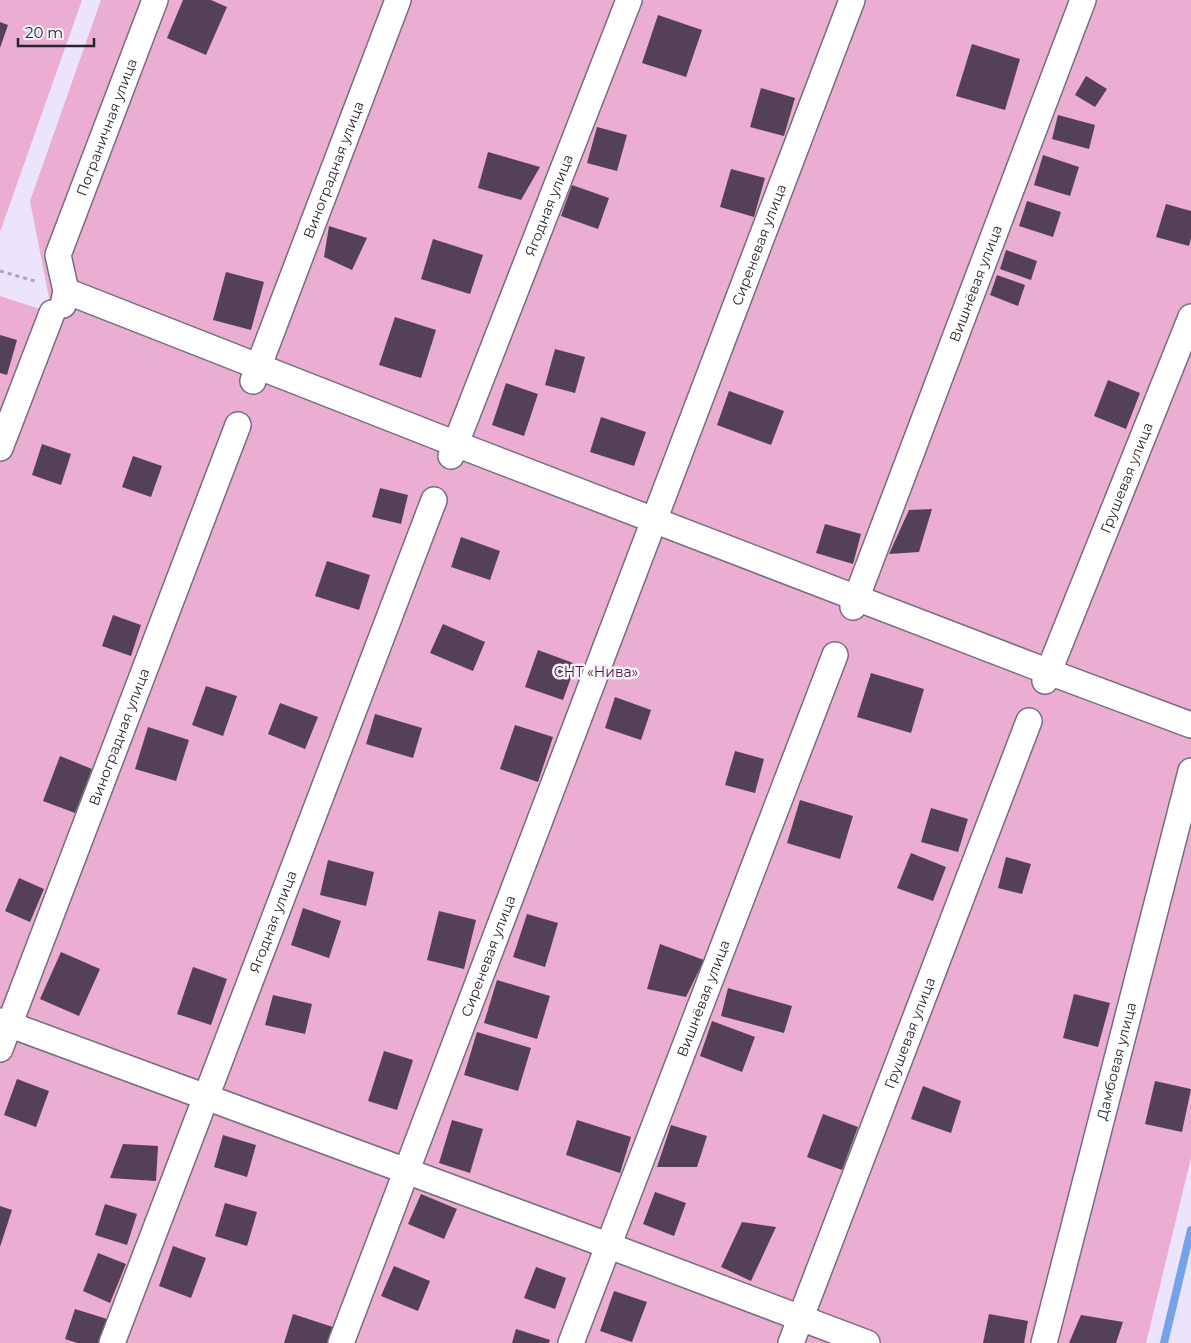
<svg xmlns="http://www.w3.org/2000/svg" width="1191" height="1343" viewBox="0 0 1191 1343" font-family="Montserrat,sans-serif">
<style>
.green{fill:#ecadd2}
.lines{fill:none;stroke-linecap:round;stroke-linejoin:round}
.stream{stroke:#74a3e7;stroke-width:8}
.building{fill:#544157}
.minor-casing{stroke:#756c87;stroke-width:28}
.path{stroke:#aca5b9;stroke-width:3;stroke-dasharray:4 4;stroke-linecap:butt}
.minor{stroke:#fff;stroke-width:25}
.labels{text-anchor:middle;stroke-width:5;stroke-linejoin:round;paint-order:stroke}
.street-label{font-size:14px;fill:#28242f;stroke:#f6f4fb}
.park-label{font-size:14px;fill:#571241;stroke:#f6f4fb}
</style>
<rect width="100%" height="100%" fill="#ece4fd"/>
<g class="green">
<path d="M0 0H82L0 232Z"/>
<path d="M101 0H1191V1158L1146 1343H0V296L52 313 30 201Z"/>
</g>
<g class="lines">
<path class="stream" d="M1164 1343 1191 1230"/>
</g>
<g class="building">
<path d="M183 0H211L227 7 206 55 167 38Z"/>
<path d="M658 15 702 30 686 77 642 63Z"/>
<path d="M0 22 8 25 0 48Z"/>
<path d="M972 44 1020 59 1005 110 956 96Z"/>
<path d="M1086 76 1107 89 1095 107 1075 95Z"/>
<path d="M761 88 795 98 784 136 750 127Z"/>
<path d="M1058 115 1095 125 1089 149 1052 139Z"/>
<path d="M597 127 627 135 617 171 587 163Z"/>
<path d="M488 152 540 167 521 200 478 188Z"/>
<path d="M1043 155 1079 167 1070 196 1034 185Z"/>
<path d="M731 169 765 178 754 217 720 207Z"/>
<path d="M572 185 609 198 598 229 561 216Z"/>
<path d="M1027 201 1061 212 1053 237 1019 226Z"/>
<path d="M1166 204 1191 211V238L1189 246 1156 237Z"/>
<path d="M329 226 367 238 352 270 324 257Z"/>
<path d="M433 239 483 255 470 294 421 279Z"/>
<path d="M1006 250 1037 261 1031 280 1000 269Z"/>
<path d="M226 272 264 282 251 330 213 320Z"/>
<path d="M997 275 1025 285 1018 306 990 295Z"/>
<path d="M395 317 436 330 421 378 379 365Z"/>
<path d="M0 335 17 340 7 375 0 373Z"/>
<path d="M555 349 585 357 575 393 545 385Z"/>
<path d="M1108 380 1140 393 1126 429 1094 416Z"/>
<path d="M506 383 538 394 524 436 492 425Z"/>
<path d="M729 391 784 411 771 445 717 425Z"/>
<path d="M601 417 646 432 634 466 590 452Z"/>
<path d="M42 444 71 454 61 485 32 475Z"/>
<path d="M133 456 162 466 151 497 122 487Z"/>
<path d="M380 488 408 495 401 524 372 517Z"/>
<path d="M932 509 919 552 889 554 909 510Z"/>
<path d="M825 524 861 534 853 564 816 553Z"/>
<path d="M461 537 500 551 490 580 451 567Z"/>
<path d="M327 561 370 575 359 610 315 596Z"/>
<path d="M113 615 141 625 131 656 102 646Z"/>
<path d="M443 624 485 642 473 671 430 653Z"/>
<path d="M538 650 576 664 563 700 525 687Z"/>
<path d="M871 673 924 689 911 733 857 717Z"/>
<path d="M206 686 237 696 223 736 192 725Z"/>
<path d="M615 697 651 710 641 740 605 728Z"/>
<path d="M280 703 318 717 305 749 268 734Z"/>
<path d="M375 714 422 728 413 758 366 744Z"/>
<path d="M515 725 553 737 538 782 500 769Z"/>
<path d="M148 727 189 740 176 781 135 769Z"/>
<path d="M735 751 764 759 755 793 725 785Z"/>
<path d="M60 756 92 769 75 813 43 801Z"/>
<path d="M800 800 853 816 840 859 787 843Z"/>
<path d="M931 808 968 819 958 852 921 842Z"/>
<path d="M911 853 946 867 933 901 897 888Z"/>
<path d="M1006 857 1031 864 1022 894 998 888Z"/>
<path d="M328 860 374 872 366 906 320 895Z"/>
<path d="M19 878 44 889 30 922 5 911Z"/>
<path d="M303 908 341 921 329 958 291 945Z"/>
<path d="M439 911 476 920 464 969 427 960Z"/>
<path d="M527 914 558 923 545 967 513 957Z"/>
<path d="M660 944 704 960 686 997 647 989Z"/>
<path d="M61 952 100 969 79 1016 40 999Z"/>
<path d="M193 967 227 979 211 1025 177 1014Z"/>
<path d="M497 980 550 996 537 1039 484 1023Z"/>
<path d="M728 988 792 1006 784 1033 721 1016Z"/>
<path d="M1074 994 1110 1003 1098 1047 1063 1038Z"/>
<path d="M273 995 312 1004 305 1034 265 1025Z"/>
<path d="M712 1021 755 1037 742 1072 700 1056Z"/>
<path d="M477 1032 531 1048 518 1091 464 1075Z"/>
<path d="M384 1051 413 1060 397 1110 368 1101Z"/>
<path d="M17 1079 49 1091 36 1127 4 1115Z"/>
<path d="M1155 1081 1191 1089 1182 1132 1145 1124Z"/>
<path d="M923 1086 961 1101 951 1133 911 1119Z"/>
<path d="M823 1114 858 1127 842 1170 807 1157Z"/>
<path d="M452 1120 483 1129 470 1173 439 1163Z"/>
<path d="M577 1120 631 1137 620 1173 566 1155Z"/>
<path d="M671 1125 707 1136 697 1167H657Z"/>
<path d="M223 1135 256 1145 247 1177 214 1167Z"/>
<path d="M123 1144 158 1146 156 1181 110 1178Z"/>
<path d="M655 1192 686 1203 674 1236 643 1224Z"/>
<path d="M421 1194 457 1209 444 1239 408 1224Z"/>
<path d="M225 1203 257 1212 247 1246 215 1236Z"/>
<path d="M105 1204 137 1214 127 1245 95 1235Z"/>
<path d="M0 1206 12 1210 0 1247Z"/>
<path d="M742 1222 776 1227 751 1281 721 1267Z"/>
<path d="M173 1246 206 1258 191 1298 159 1286Z"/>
<path d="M98 1253 126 1264 110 1303 83 1291Z"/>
<path d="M394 1266 430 1281 418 1311 381 1296Z"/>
<path d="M536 1267 566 1278 555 1309 524 1298Z"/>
<path d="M614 1291 647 1302 632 1342 600 1331Z"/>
<path d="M75 1309 107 1319 99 1343H77L65 1339Z"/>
<path d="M293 1314 336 1328 331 1343H284Z"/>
<path d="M989 1314 1028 1321 1024 1343H983Z"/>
<path d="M1081 1315 1123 1322 1116 1343H1069Z"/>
<path d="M516 1329 550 1340 549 1343H512Z"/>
</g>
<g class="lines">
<g class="minor-casing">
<g id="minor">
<path d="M66 291 456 444 1049 672 1191 725"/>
<path id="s1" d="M63 305 66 291 58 255 155 0"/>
<path id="s2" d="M253 381 398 0"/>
<path d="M0 448 52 313"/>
<path id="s3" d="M451 456 629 0"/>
<path id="s4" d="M853 607 1083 0"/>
<path id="s5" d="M1045 681 1191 317"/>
<path d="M0 1021 607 1245 867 1343"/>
<path id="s6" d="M0 1049 238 425"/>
<path id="s7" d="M112 1343 434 500"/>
<path id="s8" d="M341 1343 852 0"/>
<path id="s9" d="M571 1343 835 655"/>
<path id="s10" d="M791 1343 1029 721"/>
<path id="s11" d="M1044 1343 1191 771"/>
</g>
</g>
<path class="path" d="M0 271 38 282"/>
<use href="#minor" class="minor"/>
</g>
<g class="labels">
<g class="street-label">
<text dy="5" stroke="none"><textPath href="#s1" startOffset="188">Пограничная улица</textPath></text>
<text dy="5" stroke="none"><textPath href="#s2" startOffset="226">Виноградная улица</textPath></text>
<text dy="5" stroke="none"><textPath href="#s3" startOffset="269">Ягодная улица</textPath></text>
<text dy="5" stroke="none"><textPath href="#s8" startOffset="1175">Сиреневая улица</textPath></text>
<text dy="5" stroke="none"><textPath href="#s4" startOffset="346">Вишнёвая улица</textPath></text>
<text dy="5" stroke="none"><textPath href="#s5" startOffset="219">Грушевая улица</textPath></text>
<text dy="5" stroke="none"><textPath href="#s6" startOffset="334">Виноградная улица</textPath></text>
<text dy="5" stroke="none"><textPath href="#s7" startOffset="451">Ягодная улица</textPath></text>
<text dy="5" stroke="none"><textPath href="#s8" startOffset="414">Сиреневая улица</textPath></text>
<text dy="5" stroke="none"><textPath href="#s9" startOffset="369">Вишнёвая улица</textPath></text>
<text dy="5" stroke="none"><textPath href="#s10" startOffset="332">Грушевая улица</textPath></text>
<text dy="5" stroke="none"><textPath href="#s11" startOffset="291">Дамбовая улица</textPath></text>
</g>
<g class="park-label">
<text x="596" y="677">СНТ «Нива»</text>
</g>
</g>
<path d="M18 38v8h76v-8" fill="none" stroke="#28242f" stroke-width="2.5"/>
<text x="25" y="38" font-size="15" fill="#28242f" stroke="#f6f4fb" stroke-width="4" paint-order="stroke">20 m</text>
</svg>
